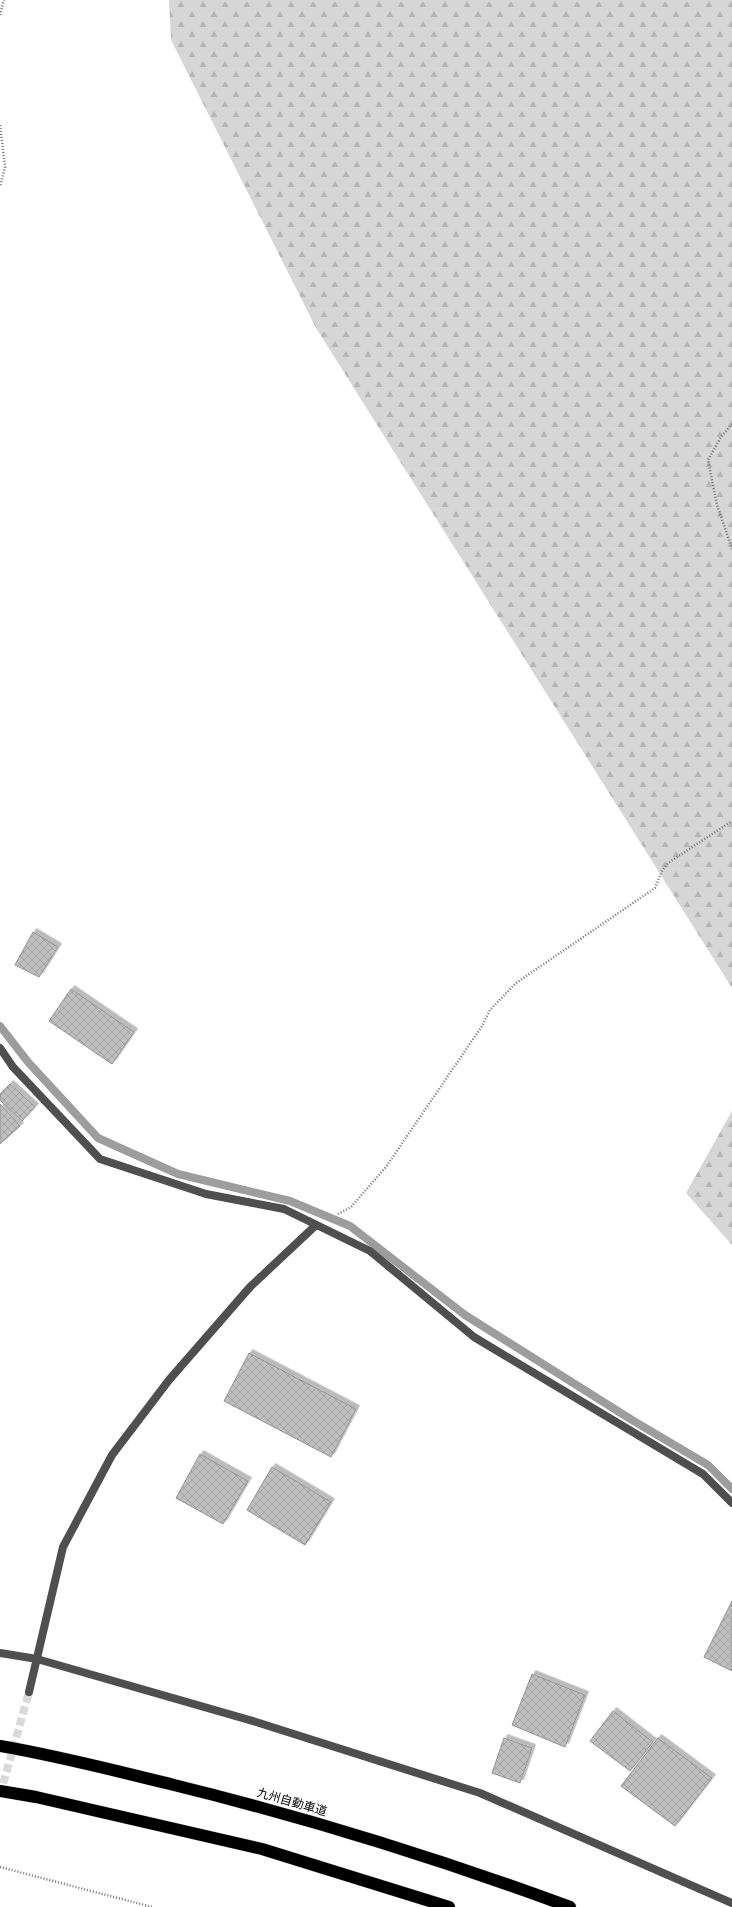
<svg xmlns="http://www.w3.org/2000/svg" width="732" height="1907" viewBox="0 0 732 1907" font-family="'Open Sans','Noto Sans JP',sans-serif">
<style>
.forest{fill:url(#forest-firs)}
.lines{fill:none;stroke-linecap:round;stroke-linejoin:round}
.stream{stroke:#9d9d9d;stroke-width:8}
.building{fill:url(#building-cross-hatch);stroke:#939393;filter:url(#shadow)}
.minor-tunnel{stroke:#d9d9d9;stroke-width:8;stroke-dasharray:8 4;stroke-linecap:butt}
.motorway-casing{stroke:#dbdbdb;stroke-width:13}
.path{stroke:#717171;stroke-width:2.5;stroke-dasharray:1 2;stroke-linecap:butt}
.minor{stroke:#4f4f4f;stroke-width:8}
.motorway{stroke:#000;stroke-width:12}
.labels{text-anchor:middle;stroke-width:3;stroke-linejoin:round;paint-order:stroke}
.street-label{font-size:12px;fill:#000;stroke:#fff}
</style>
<defs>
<pattern id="forest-firs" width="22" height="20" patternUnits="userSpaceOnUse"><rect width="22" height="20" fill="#d6d6d6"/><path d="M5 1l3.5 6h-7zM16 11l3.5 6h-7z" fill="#b6b6b6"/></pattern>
<pattern id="building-cross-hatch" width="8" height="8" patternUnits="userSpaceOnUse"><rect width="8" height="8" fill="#bfbfbf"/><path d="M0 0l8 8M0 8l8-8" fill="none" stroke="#a2a2a2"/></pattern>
<filter id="shadow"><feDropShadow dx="3.5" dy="-3.5" stdDeviation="0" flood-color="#0004"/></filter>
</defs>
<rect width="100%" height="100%" fill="#fff"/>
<g class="forest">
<path d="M169 0H732V988L316 328 171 40Z"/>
<path d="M732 1111V1245L686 1193Z"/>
</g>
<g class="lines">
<path class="stream" d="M0 1026 28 1062 98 1138 178 1174 290 1201 350 1226 465 1315 632 1420 708 1465 732 1489"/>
</g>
<g class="building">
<path d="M33 932 58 947 39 977 15 965Z"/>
<path d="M71 989 134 1032 112 1064 49 1021Z"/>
<path d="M10 1084 35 1107 22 1121 0 1100V1094Z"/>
<path d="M0 1104 20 1126 0 1144Z"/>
<path d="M249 1353 356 1409 331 1457 224 1401Z"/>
<path d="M200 1454 248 1481 223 1524 176 1498Z"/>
<path d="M272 1467 331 1502 305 1545 247 1510Z"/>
<path d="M732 1601V1671L704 1657Z"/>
<path d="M532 1674 585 1695 565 1747 512 1725Z"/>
<path d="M613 1711 653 1742 630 1771 590 1741Z"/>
<path d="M504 1738 532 1748 520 1783 492 1773Z"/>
<path d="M658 1738 712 1778 675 1826 621 1786Z"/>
</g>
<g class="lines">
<path class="minor-tunnel" d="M0 1795 29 1692"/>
<g class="motorway-casing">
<g id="motorway">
<path d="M0 1746C59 1756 116 1771 174 1785 309 1818 440 1859 570 1907"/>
<path d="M0 1791 36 1797 262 1849 449 1907"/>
</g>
</g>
<g class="path">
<path d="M0 15 4 0"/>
<path d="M0 125 5 167 0 187"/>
<path d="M732 424 721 437 708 460 717 505 732 549"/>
<path d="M338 1214 351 1207 386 1167 482 1026 490 1010 516 983 655 888 662 871 668 863 732 821"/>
<path d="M0 1867 152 1907"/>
</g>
<g class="minor">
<path d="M0 1048 13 1067 100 1159 206 1194 284 1209 370 1251 474 1337 703 1474 732 1503"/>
<path d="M0 1653 37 1659 256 1722 480 1793 732 1903"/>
<path d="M29 1692 63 1547 112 1455 169 1380 250 1287 315 1226"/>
</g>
<use href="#motorway" class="motorway"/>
</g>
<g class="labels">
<g class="street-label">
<text transform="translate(292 1802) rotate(16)" y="4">九州自動車道</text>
</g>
</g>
</svg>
